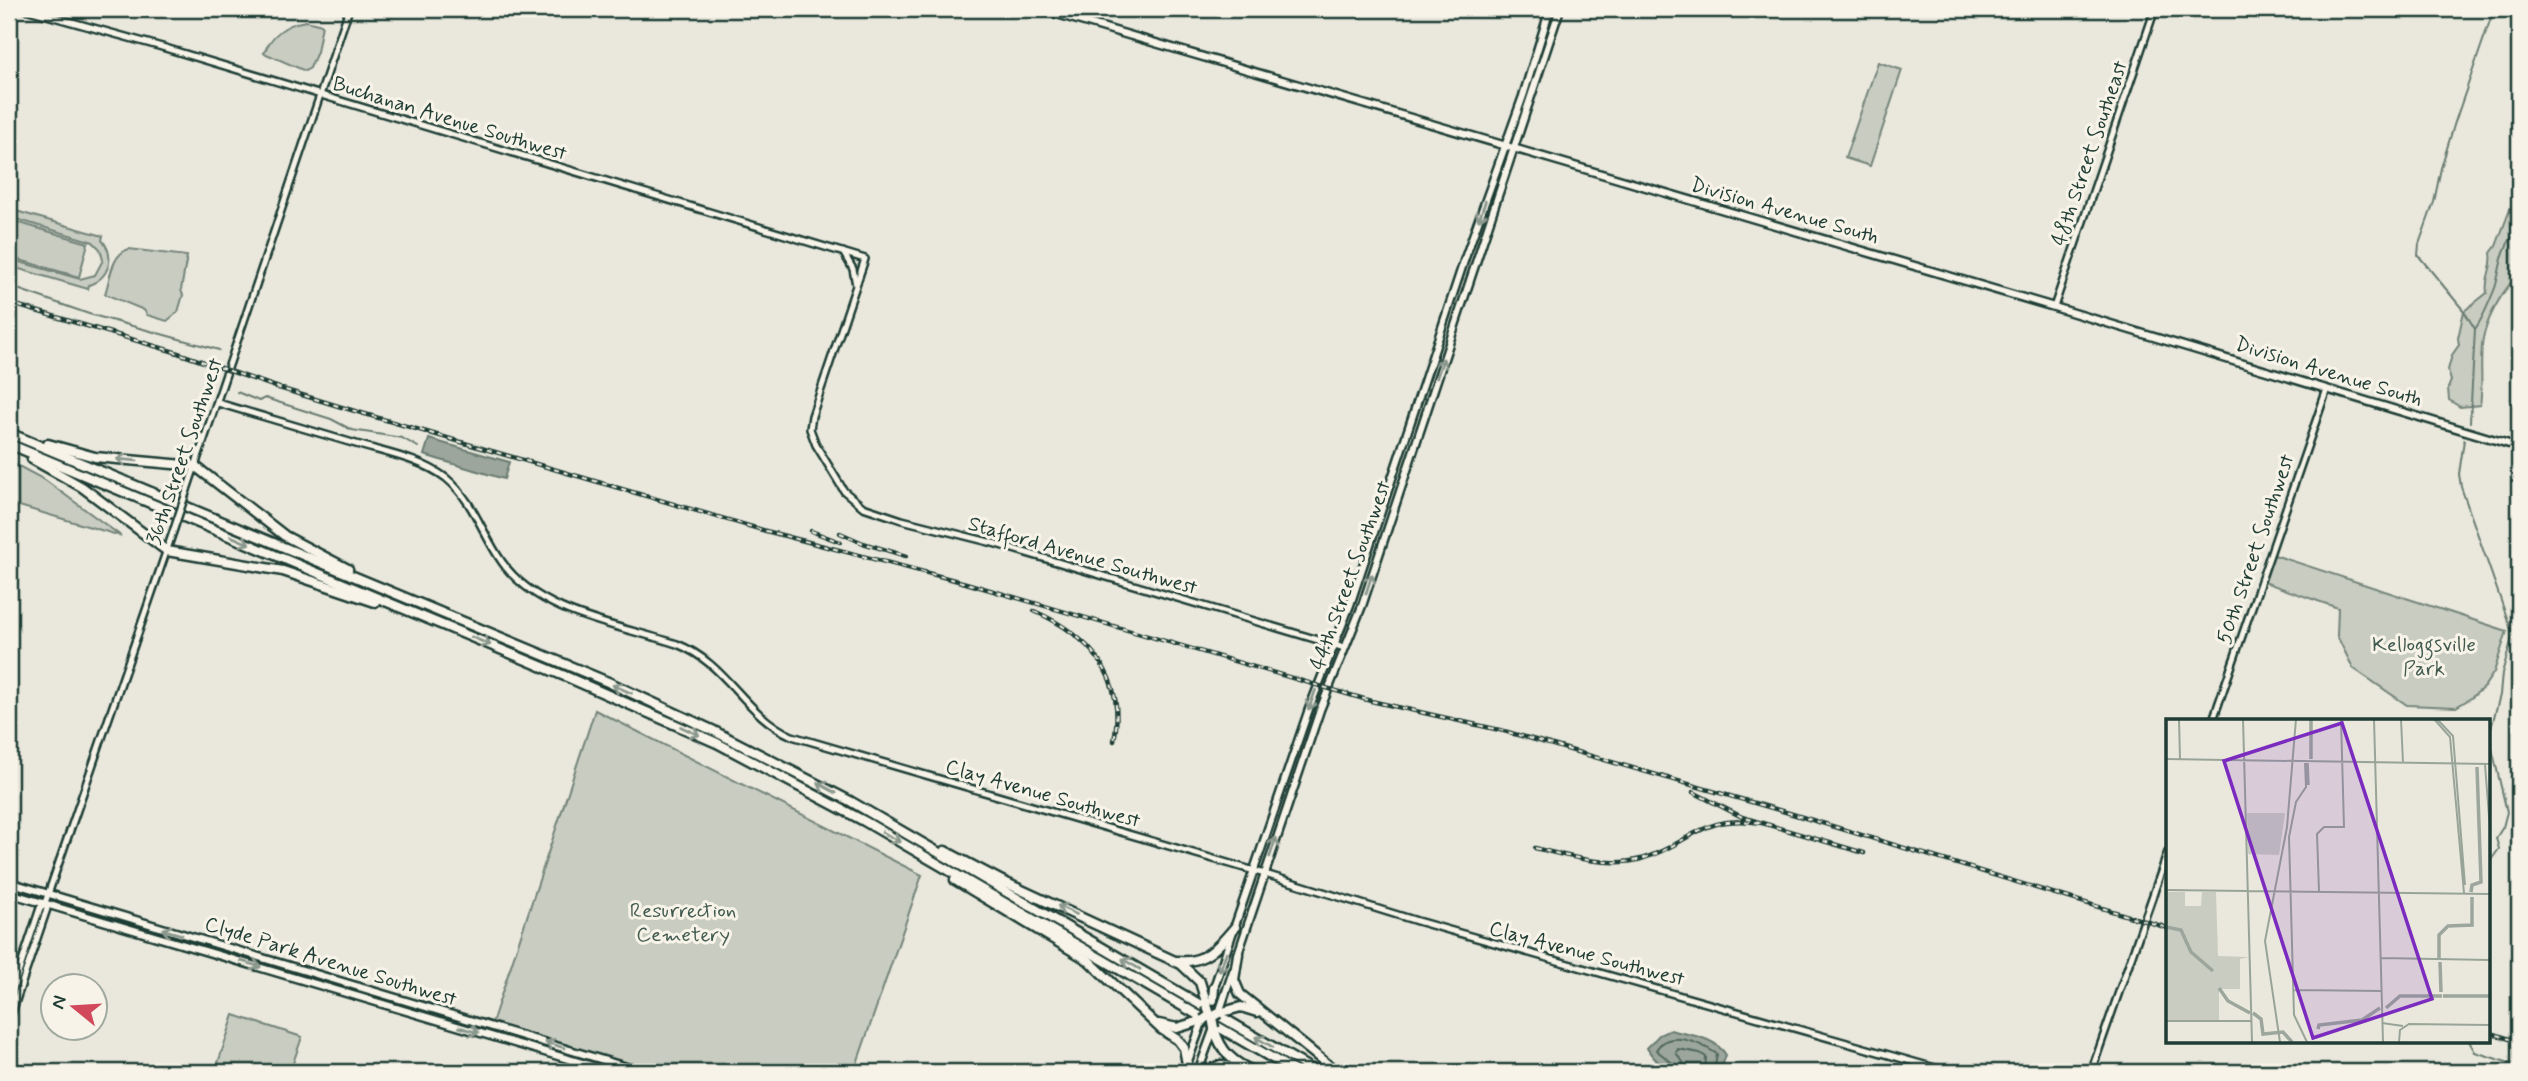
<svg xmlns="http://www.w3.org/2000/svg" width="2528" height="1081" viewBox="0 0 2528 1081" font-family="Mynerve,sans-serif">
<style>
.green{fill:#c8ccc1;stroke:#74847a;stroke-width:2}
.water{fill:#9ca69c;stroke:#6a7c72;stroke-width:2}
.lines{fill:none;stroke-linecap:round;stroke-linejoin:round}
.shore{stroke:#51675e;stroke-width:2}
.stream{stroke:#6a7c72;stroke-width:2}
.tertiary-casing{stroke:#1f3d34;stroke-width:10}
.secondary-casing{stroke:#1f3d34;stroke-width:11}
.primary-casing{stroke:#1f3d34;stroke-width:11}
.motorway-casing{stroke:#1f3d34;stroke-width:13}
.tertiary{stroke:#f7f3e8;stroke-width:5}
.secondary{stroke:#f7f3e8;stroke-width:6}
.primary{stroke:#f7f3e8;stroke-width:6}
.motorway{stroke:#f7f3e8;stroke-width:8}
.rail-casing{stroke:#1f3d34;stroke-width:4.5}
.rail{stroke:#f7f3e8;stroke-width:2;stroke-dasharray:5;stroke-linecap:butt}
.tertiary-bridge-casing{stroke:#1f3d34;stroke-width:10;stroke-linecap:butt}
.motorway-bridge-casing{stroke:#1f3d34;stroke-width:13;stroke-linecap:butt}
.tertiary-bridge{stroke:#f7f3e8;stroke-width:5}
.motorway-bridge{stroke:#f7f3e8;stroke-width:8}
.oneway{stroke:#8b988e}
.labels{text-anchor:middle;stroke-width:6;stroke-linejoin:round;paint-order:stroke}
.street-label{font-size:21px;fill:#1f3d34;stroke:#f7f3e8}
.park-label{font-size:21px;fill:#415a50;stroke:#f7f3e8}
.inset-river{fill:none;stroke:#9ca69c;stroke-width:3.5}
.inset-road{fill:none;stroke:#99a499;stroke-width:2}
.view{fill:#7b2cbf;fill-opacity:0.15;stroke:#7b2cbf;stroke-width:3.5}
.inset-edge{fill:none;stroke:#1f3d34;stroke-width:3.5}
</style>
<rect width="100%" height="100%" fill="#eae8dd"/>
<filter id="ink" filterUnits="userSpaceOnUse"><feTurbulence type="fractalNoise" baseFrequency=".0143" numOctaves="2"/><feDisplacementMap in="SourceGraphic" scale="14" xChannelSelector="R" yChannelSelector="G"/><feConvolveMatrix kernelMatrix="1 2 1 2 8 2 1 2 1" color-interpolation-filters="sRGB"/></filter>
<g filter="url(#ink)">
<g class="green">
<path d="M306 21 322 25 317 52 310 68 305 71 264 53C272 34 285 24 306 21Z"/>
<path d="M1878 62 1902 70 1870 166 1845 158Z"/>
<path d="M2514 199 2519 201V274C2504 289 2490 312 2484 334 2478 356 2484 382 2480 405L2460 407 2449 400 2448 388 2451 381 2448 370 2452 355 2459 345 2458 338 2464 311 2487 293C2484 275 2494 269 2491 253L2496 246Z"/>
<path d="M9 209 103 236 102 240C116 257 109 278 89 285L88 289 9 266V259L80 279 95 275 103 260 100 249 93 242 9 217Z"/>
<path d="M13 221 88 243 79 277 9 257V237Z"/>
<path d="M129 249 187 256 181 290 183 295 178 312 167 321 147 315 144 310 105 294C110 279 112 253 129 249Z"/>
<path d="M9 461 45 480 121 536 9 503Z"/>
<path d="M2271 554 2507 631 2494 672 2484 687 2471 698 2456 707 2407 705 2353 668 2337 636 2338 608 2261 581Z"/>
<path d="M595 710 922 875 854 1072H657L492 1023Z"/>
<path d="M234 1015 302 1037 290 1072H215Z"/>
</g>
<g class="water">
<path d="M429 439 509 462 504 479 424 455Z"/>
<path d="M1670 1030C1689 1035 1714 1036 1726 1055L1720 1072C1690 1072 1663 1077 1647 1048L1659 1035Z"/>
</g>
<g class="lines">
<g class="shore">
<path d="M1677 1072 1675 1065 1656 1050C1668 1028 1700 1043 1717 1054L1714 1072"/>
<path d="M1686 1072 1683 1062 1676 1053 1678 1049 1700 1053 1706 1057 1705 1072"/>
</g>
<g class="stream">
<path d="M9 286 89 314 219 350"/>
<path d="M2475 329C2481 321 2491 298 2495 288 2501 269 2501 242 2519 232"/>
<path d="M237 392 259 401 265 398 331 419 352 430 402 438 418 447"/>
<path d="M2470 422 2475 329 2464 311 2418 255 2419 244 2434 202 2441 168 2455 122 2494 9"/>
<path d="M2464 440 2459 474 2461 487 2513 635 2502 673 2500 695 2489 736 2507 812 2503 827 2496 838 2499 849 2488 864"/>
<path d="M2469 1041 2475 1052 2519 1066"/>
</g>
<g class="tertiary-casing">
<g id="tertiary">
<path d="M25 9 162 47 865 259 812 416 810 429 816 445 844 491 863 507 902 520 993 543 1345 648"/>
<path d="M843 252 853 269 856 285"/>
<path d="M2054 307 2155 9"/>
<path d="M218 403C264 417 310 430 356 444 386 453 421 459 446 478 474 501 482 534 502 562 539 615 619 625 677 644 728 664 743 714 792 736L1265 874 1417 921 1949 1072"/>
<path d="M187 490 349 9"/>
<path d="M2213 720 2327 389"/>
<path d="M9 1001 40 908 45 903 174 529"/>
<path d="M9 1021 47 909 45 903"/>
<path d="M2091 1072 2168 852"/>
</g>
</g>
<g class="secondary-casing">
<g id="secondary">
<path d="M9 882 643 1072"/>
<path d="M9 893 612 1072"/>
</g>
</g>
<g class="primary-casing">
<g id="primary">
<path d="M1040 9 2054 307 2519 447"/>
<path d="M1237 957 1320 710 1362 606 1560 9"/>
<path d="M1213 990 1309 709 1350 605 1465 258 1523 96 1550 9"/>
<path d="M1219 1013 1233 971"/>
<path d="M1184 1072 1203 1020"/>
<path d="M1198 1072 1214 1028"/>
</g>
</g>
<g class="motorway-casing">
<g id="motorway">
<path d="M9 433 608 682 714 731 850 801 1316 1072"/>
<path d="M9 444 567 677 717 743 864 821 1296 1072"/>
<path d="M48 444 95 457 195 466 285 536 348 569"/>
<path d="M32 459 82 487 167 551 283 571 375 602"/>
<path d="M945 851 1002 881 1181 964 1200 982 1207 1005"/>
<path d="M955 880 1088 960 1161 1029 1178 1040 1184 1048 1187 1064"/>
<path d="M1238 954 1234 980 1240 994 1337 1072"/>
<path d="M1178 961C1205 964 1219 946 1235 927"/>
<path d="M1213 1000 1214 988"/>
<path d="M1219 1013 1241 1007 1257 1012"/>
<path d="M1159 1024 1177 1028 1203 1020"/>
<path d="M1214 1028C1221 1052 1232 1062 1255 1072"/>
<path d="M1204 1072 1221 1065 1241 1070"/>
</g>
</g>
<use href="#tertiary" class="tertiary"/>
<use href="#secondary" class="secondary"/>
<use href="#primary" class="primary"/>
<use href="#motorway" class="motorway"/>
<g class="rail-casing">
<g id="rail">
<path d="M9 303 175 352 279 388 358 412 766 531 966 583 1371 701 1504 731 1789 813 2168 928"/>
<path d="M811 531 840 542"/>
<path d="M840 533 863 543 906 556"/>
<path d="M1034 611C1089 635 1127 677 1114 741"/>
<path d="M1693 792 1742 817 1864 853"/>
<path d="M1535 848C1567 856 1609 868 1641 859 1694 843 1698 814 1762 823"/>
<path d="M2488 1032 2519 1042"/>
</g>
</g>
<use href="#rail" class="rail"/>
<g class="tertiary-bridge-casing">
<path id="tertiary-bridge" d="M174 529 187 490"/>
</g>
<g class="motorway-bridge-casing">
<g id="motorway-bridge">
<path d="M1203 1020 1210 1015 1207 1005"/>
<path d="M1214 1028 1212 1017 1219 1013"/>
</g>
</g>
<use href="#tertiary-bridge" class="tertiary-bridge"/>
<use href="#motorway-bridge" class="motorway-bridge"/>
</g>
<defs><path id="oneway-shaft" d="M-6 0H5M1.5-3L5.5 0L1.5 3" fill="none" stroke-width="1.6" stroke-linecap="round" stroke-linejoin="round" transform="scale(1.75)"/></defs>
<g class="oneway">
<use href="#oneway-shaft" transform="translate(1482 211) rotate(109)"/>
<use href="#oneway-shaft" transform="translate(1440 368) rotate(-71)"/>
<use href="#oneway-shaft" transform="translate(127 460) rotate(-175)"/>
<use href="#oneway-shaft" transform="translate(240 540) rotate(23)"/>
<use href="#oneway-shaft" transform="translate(1369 584) rotate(-72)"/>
<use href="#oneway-shaft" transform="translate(481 641) rotate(23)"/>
<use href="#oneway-shaft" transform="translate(622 689) rotate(-156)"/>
<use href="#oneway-shaft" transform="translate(1312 700) rotate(110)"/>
<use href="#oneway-shaft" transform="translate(690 731) rotate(25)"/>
<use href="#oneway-shaft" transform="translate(827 788) rotate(-151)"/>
<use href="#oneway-shaft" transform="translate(891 837) rotate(30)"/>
<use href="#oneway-shaft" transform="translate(1273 847) rotate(-72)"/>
<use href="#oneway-shaft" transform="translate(1067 910) rotate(-155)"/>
<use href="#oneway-shaft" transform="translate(172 932) rotate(-164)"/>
<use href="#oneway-shaft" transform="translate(1223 962) rotate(109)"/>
<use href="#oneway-shaft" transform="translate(251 964) rotate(17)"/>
<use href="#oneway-shaft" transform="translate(1131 964) rotate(-150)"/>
<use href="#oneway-shaft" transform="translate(469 1030) rotate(17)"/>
<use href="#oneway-shaft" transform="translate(1264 1042) rotate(-150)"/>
<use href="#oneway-shaft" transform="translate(555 1045) rotate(-163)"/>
</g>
</g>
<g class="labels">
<g class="street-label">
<text transform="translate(450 118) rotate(17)" y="7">Buchanan Avenue Southwest</text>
<text transform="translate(2089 153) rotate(-71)" y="7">48th Street Southeast</text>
<text transform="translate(1785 210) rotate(16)" y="7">Division Avenue South</text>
<text transform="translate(2329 371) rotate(17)" y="7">Division Avenue South</text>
<text transform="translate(184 451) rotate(-71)" y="7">36th Street Southwest</text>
<text transform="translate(2255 549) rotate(-71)" y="7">50th Street Southwest</text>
<text transform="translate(1083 555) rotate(16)" y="7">Stafford Avenue Southwest</text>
<text transform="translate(1350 575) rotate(-70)" y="7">44th Street Southwest</text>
<text transform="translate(1043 793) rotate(16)" y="7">Clay Avenue Southwest</text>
<text transform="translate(1587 953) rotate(15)" y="7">Clay Avenue Southwest</text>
<text transform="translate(331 961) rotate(17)" y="7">Clyde Park Avenue Southwest</text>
</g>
<g class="park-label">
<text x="2424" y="651">Kelloggsville<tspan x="2424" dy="24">Park</tspan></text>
<text x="683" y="917">Resurrection<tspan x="683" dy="24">Cemetery</tspan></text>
</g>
</g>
<g transform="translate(2166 719)">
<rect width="324" height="324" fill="#eae8dd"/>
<path d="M81 94H119L113 136 82 135ZM0 173H19V187H35L36 173H50L52 237 83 238 74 240V270H53V302H0Z" fill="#c8ccc1"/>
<path class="inset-river" d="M145 0V40M141 44 142 66M305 173 306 166 315 163 311 48M0 208 15 211 25 233 47 252M273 239V216L282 207 306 206V178M274 243 275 273M53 269 62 282 84 294M277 277H324M220 289 234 277H276M87 294 95 300 97 315 117 313 126 323M152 310 153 306 196 301 214 289"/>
<path class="inset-road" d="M13 0 14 40M77 0 86 323M208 0 217 323M235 0 237 44M268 0 284 18 298 174M271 0 287 17 299 166M0 40 324 45M139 42 140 68 130 83 123 118 128 296 141 323M319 46 324 110M0 171 324 175M153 172 151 115 158 108H178L175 0M215 239 324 241M128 271 216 272M0 302H85M216 304 237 307M114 323 99 222 121 108 130 0M233 323 234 311 243 305 324 306"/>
<path class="view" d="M176 4 266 280 147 319 58 42Z"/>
<rect width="324" height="324" class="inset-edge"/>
</g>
<rect width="2528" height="1081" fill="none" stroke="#f7f3e8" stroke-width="35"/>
<rect x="18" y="18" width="2493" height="1046" fill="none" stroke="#1f3d34" stroke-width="2.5" filter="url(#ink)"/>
<g transform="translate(74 1007) rotate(288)"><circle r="33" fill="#f7f3e8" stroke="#a1aaa0" stroke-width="2"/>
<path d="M0-5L12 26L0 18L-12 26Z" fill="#d1495b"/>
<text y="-10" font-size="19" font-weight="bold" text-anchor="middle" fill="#1f3d34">N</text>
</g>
</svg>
